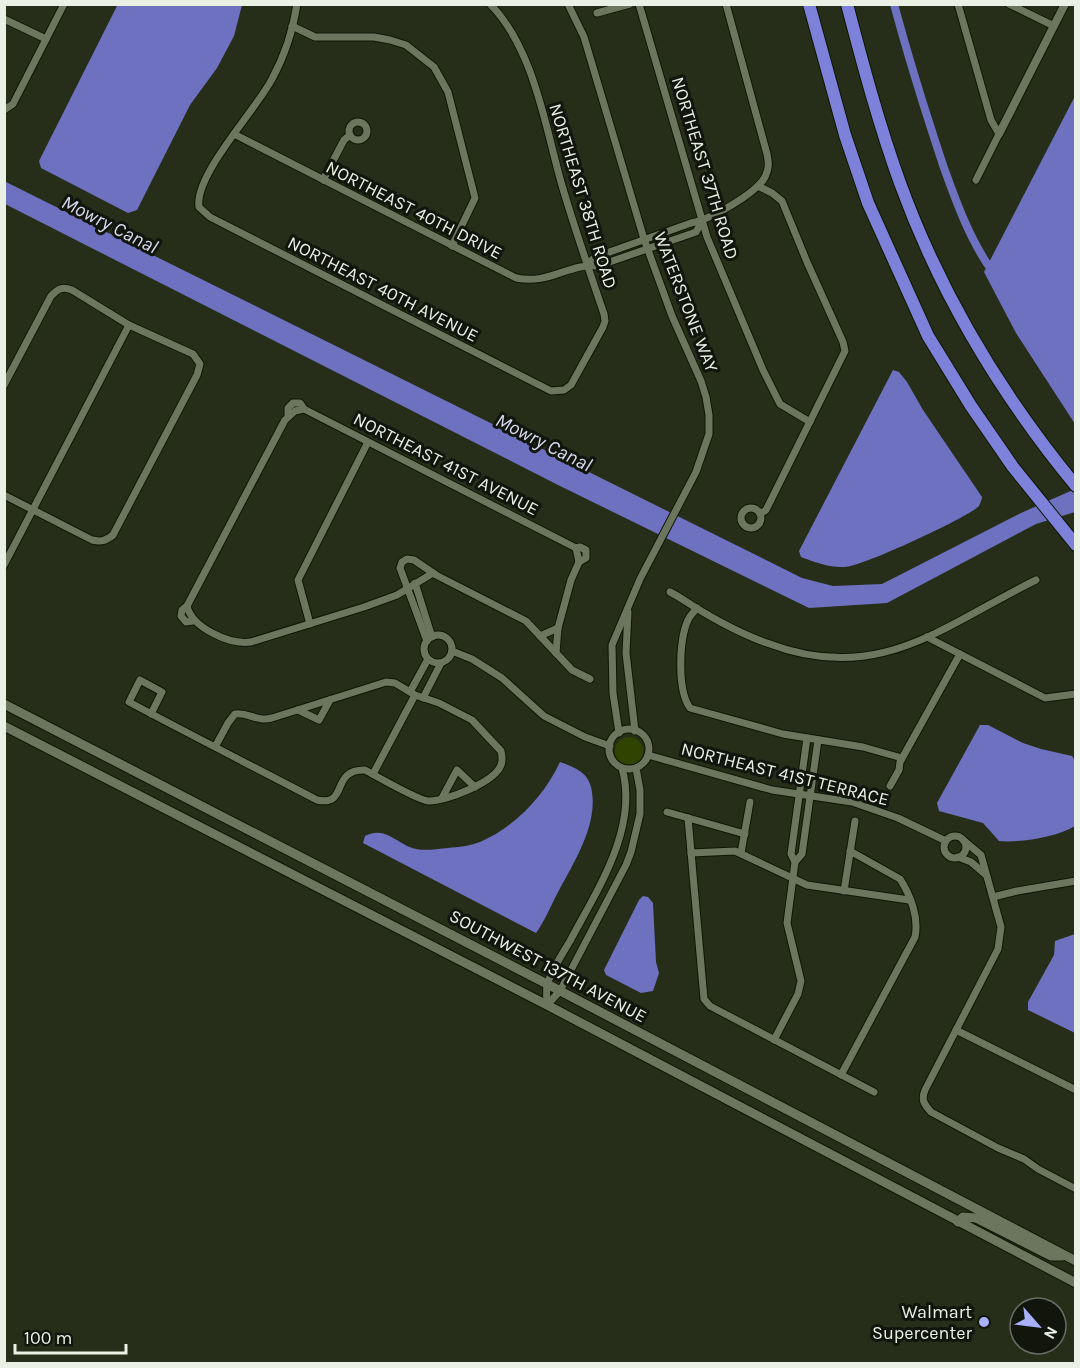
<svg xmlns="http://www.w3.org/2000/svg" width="1080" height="1368" viewBox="0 0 1080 1368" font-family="Karla,sans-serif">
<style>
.green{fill:#2f4400}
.water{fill:#6d71c0}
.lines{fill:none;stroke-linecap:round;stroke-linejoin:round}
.canal{stroke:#6d71c0;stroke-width:8}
.minor-casing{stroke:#0f1604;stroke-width:9}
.tertiary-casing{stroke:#0f1604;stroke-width:10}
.secondary-casing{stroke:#0f1604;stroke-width:11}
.motorway-casing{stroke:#0f1604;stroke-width:14}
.minor{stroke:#6c765f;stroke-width:7}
.tertiary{stroke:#6c765f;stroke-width:8}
.secondary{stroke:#6c765f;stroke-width:9}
.motorway{stroke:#7d81d9;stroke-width:12}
.poi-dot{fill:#a9b0fc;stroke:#11150c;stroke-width:2}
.labels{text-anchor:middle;stroke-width:6;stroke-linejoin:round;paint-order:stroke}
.street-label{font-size:18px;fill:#eaf0e3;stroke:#11150c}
.poi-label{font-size:18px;fill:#eaf0e3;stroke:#11150c;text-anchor:end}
.water-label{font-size:20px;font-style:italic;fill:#d5d8ee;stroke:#11150c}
</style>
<rect width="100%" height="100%" fill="#262e1a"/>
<circle class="green" cx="629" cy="751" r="14"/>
<g class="water">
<path d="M118 4 242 5 234 36 217 68 190 105 137 210 128 213 41 168 39 161Z"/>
<path d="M1075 96 1076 424H1075L1016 333 984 272Z"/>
<path d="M4 181 802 578 833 586 882 584 1021 513 1075 489V512L1036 524 887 603 809 608 558 485 5 204Z"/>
<path d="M893 370 899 372 907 382 923 410 982 497C982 499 980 504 979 506 969 517 861 567 845 567 831 568 814 562 801 557L799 551Z"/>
<path d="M980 725H988L1023 743 1041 749 1072 756 1076 762 1075 826C1057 837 1020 843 999 841L983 823 939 811 937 803Z"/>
<path d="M560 762C573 767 587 771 591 787 600 824 572 865 556 896 550 908 544 922 536 933L363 843 365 836C386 825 396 844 416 849 426 851 437 849 448 848 458 847 470 846 480 842 514 828 545 795 560 762Z"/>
<path d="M643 896 648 897 653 903 656 962 659 973 653 991 641 993 606 975 604 970 639 900Z"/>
<path d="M1075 934H1076L1075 1033 1028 1010V1002L1054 955 1055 941Z"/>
</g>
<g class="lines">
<path class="canal" d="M894 4C909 60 926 114 944 168 956 201 968 235 988 265"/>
<g class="minor-casing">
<g id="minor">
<path d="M297 4C293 30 284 57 272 79 256 110 194 175 199 207L210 217 551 391 564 390 571 385 603 327 605 321 604 314C589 270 574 227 561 182 545 125 533 47 490 4"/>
<path d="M568 4 584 37 644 239 672 316 701 381 706 397 709 415V434L696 472 640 579 612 645 613 693 619 733"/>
<path d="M639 4 707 237 763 370 780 404 810 422"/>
<path d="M958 4 991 120 999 134 976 180"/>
<path d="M1009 4 1054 26"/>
<path d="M597 13 630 4"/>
<path d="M4 19 46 39"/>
<path d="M292 26 315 37H374L390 40 406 45 434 67 448 92 475 198 452 246"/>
<path d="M4 110 13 104 64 4"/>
<circle cx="358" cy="131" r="9"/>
<path d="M234 134 516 278C549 285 569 263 598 266L696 232 702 221"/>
<path d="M323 180 344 140 350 135"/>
<path d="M758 186 772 193 782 201 807 262 843 342 845 351 766 510 760 514"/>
<path d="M587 265 596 256 601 255 691 223C709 220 756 194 765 177 769 169 769 163 767 154L726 4"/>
<path d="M4 385 51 296C58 289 62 286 72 290L129 325 193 354 200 364 197 375 113 535C106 541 101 542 92 540L4 495"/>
<path d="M288 416V408L293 403H300L304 409"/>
<circle cx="751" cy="518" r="10"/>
<path d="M576 548 580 547 586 550V558L579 562"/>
<path d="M4 565 129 325"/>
<path d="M433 573 397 595 364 607 251 642C230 645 192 628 187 606L285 420 295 411 304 409 576 548 579 562 571 580 558 628 556 653"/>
<path d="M415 583 432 637"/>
<path d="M670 592C678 596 685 601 693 606 714 619 744 635 767 643 879 686 942 626 1036 580"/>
<path d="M187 606 182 610 181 616 186 622 193 621"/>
<path d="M697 608C694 612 690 615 688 620 679 640 677 690 690 708L783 734 863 747 902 758"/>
<path d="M628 612 626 653 635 731"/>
<path d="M310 624 298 580 368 442"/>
<circle cx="438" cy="649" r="14"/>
<path d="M540 636 558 628"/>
<path d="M927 637 1045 698 1076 694"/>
<path d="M427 641 400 568 402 562 407 559 414 560 436 575 526 621 572 670 590 679"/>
<path d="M452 651 472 659 502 678 544 716 585 737 610 746"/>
<path d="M410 692 428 659"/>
<path d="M423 698 441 663"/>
<path d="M298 710 319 720 330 700"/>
<path d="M151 714 162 692 140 680 129 702C191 735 254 767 317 800 349 807 330 769 365 770 376 776 418 800 428 801 445 802 495 782 501 765 503 760 502 755 501 751L472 720 439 703 415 695 395 683 386 682 272 718C256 722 249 712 235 714L228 723 215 747"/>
<circle cx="629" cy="749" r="20"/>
<path d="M648 755 772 790 852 802 898 818 946 841"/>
<path d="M373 774 415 695"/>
<path d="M890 786 899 770 900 762 960 654"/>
<path d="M442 798 457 770 475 787"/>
<path d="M667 812 745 834"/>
<path d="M688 818 704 999 710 1006 874 1092"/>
<circle cx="955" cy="847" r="11"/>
<path d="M963 840 981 855 1001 927 998 949 925 1090C921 1100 924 1104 931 1112L998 1148 1024 1159 1038 1169 1076 1189"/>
<path d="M691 853 735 851 807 885 909 900"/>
<path d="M741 853 750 802"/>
<path d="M958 857 971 862 985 874"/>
<path d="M795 862 802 854 818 740"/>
<path d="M844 891 855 821"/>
<path d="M993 897 1017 891 1076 881"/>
<path d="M547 1005 560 991 626 865 631 852 640 814V790L636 768"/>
<path d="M547 1005C547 999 546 992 547 986 549 974 563 953 570 941 597 890 639 828 622 768"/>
<path d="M956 1030 1076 1090"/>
<path d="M774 1040 798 994 801 981 787 923 795 862 791 854 807 738"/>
<path d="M841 1075 915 937C919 918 911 896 900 879L850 851"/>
</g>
</g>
<g class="tertiary-casing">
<path id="tertiary" d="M999 134 1065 4"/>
</g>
<g class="secondary-casing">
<g id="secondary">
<path d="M4 704 547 984 1076 1261"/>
<path d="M4 726 547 1005 1076 1283"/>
<path d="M958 1222 963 1217 976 1218 1051 1256H1062"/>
</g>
</g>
<g class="motorway-casing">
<g id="motorway">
<path d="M809 4 845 135 868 203 928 336 971 406 1013 467 1076 545"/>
<path d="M847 4C863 65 879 125 900 183 940 293 1002 396 1076 486"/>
</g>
</g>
<use href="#minor" class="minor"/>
<use href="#tertiary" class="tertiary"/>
<use href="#secondary" class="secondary"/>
<use href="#motorway" class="motorway"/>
</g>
<circle class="poi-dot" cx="984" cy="1322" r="6"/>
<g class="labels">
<g class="street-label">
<text transform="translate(705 168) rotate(73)" y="6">NORTHEAST 37TH ROAD</text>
<text transform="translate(583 196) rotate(73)" y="6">NORTHEAST 38TH ROAD</text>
<text transform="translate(414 210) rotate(27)" y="6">NORTHEAST 40TH DRIVE</text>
<text transform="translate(383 289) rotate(27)" y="6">NORTHEAST 40TH AVENUE</text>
<text transform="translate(686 302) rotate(69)" y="6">WATERSTONE WAY</text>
<text transform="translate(446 464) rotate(27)" y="6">NORTHEAST 41ST AVENUE</text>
<text transform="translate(785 774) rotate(14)" y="6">NORTHEAST 41ST TERRACE</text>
<text transform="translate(548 966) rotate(28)" y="6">SOUTHWEST 137TH AVENUE</text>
</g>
<g class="poi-label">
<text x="972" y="1318">Walmart<tspan x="972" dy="21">Supercenter</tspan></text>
</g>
<g class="water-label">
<text transform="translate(110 224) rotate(27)" y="7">Mowry Canal</text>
<text transform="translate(544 442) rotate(27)" y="7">Mowry Canal</text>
</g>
</g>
<rect width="1080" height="1368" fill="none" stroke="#eaf0e3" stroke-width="12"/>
<g transform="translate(1038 1326) rotate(118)"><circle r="28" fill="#11150c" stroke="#686d62" stroke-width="1.5"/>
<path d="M0-4.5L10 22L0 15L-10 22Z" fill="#a9b0fc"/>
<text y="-9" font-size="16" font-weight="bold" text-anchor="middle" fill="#eaf0e3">N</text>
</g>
<path d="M15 1344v9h111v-9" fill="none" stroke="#eaf0e3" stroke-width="3"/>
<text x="24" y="1344" font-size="18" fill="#eaf0e3" stroke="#11150c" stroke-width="4.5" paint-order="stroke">100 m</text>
</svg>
